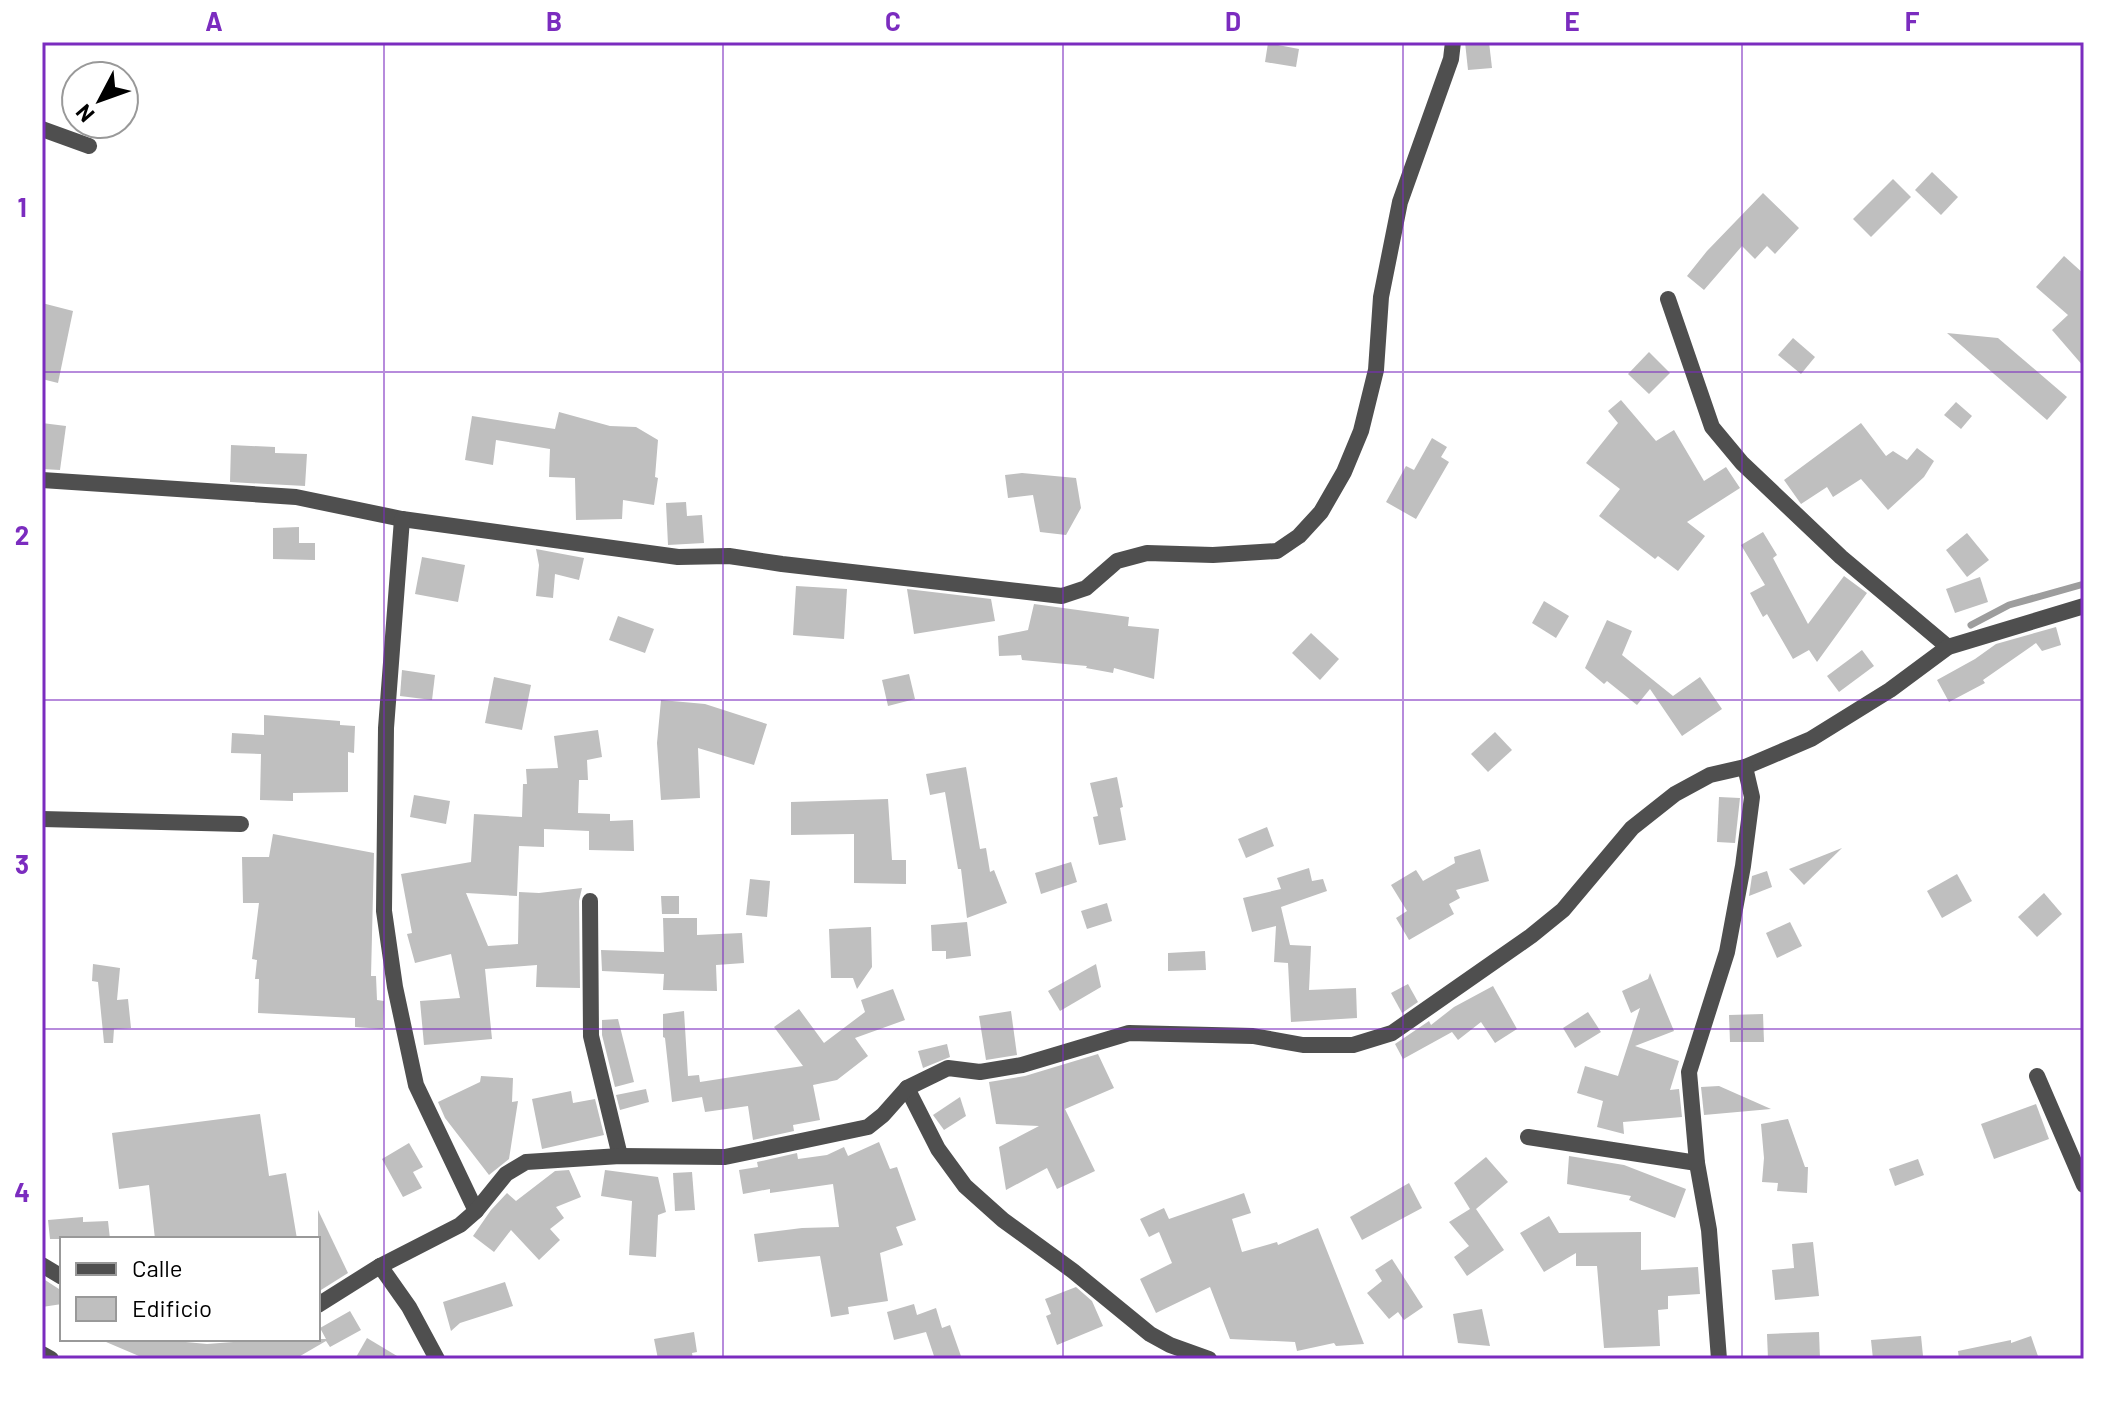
<svg xmlns="http://www.w3.org/2000/svg" width="2126" height="1401" viewBox="0 0 2126 1401" font-family="Barlow,sans-serif">
<style>
.lines{fill:none;stroke-linecap:round;stroke-linejoin:round}
.stream{stroke:#9d9d9d;stroke-width:7}
.building{fill:#bfbfbf}
.minor{stroke:#4f4f4f;stroke-width:16}
.grid{fill:none;stroke:#7b2cbf;stroke-width:2;stroke-opacity:0.55}
.neatline{fill:none;stroke:#7b2cbf;stroke-width:3}
.grid-label{font-size:26px;text-anchor:middle;font-weight:bold;fill:#7b2cbf}
</style>
<rect width="100%" height="100%" fill="#fff"/>
<g class="lines">
<path class="stream" d="M1971 625 2009 605 2084 584"/>
</g>
<g class="building">
<path d="M1465 42H1489L1492 68 1468 70Z"/>
<path d="M1268 43 1299 49 1296 67 1265 62Z"/>
<path d="M1932 172 1958 197 1941 215 1915 190Z"/>
<path d="M1893 179 1911 197 1871 237 1853 219Z"/>
<path d="M1763 193 1799 228 1775 254 1767 246 1755 259 1742 246 1704 290 1687 276 1707 251Z"/>
<path d="M2064 256 2084 274V367L2052 330 2068 315 2036 287Z"/>
<path d="M42 303 73 311 58 383 42 379Z"/>
<path d="M1947 333 1998 338 2067 397 2047 420Z"/>
<path d="M1793 338 1815 357 1801 374 1778 355Z"/>
<path d="M1649 352 1670 373 1649 394 1628 374Z"/>
<path d="M1621 400 1656 441 1674 430 1704 481 1726 467 1740 488 1687 522 1705 536 1678 571 1658 556 1655 559 1599 516 1620 489 1586 463 1618 423 1608 411Z"/>
<path d="M1956 402 1972 416 1961 429 1944 415Z"/>
<path d="M559 412 610 426 636 427 658 440 655 477 658 478 654 505 623 500 622 519 576 520 575 478 549 477 550 449 496 440 493 465 465 460 472 416 555 429Z"/>
<path d="M42 423 66 426 60 470 42 469Z"/>
<path d="M1861 423 1886 456 1893 451 1907 460 1917 448 1934 461 1924 477 1888 510 1861 479 1833 497 1827 487 1801 504 1784 480Z"/>
<path d="M1432 438 1447 447 1441 457 1449 462 1416 519 1386 502 1406 466 1414 470Z"/>
<path d="M231 445 275 447V453L307 454 305 486 230 482Z"/>
<path d="M1022 473 1076 478 1081 508 1066 535 1040 532 1033 495 1008 498 1005 475Z"/>
<path d="M686 502 687 516 702 515 704 543 668 545 666 503Z"/>
<path d="M299 527V543H315V560L273 559V528Z"/>
<path d="M1763 532 1777 555 1773 558 1808 624 1844 576 1867 593 1817 662 1809 650 1793 659 1767 614 1763 617 1750 593 1765 585 1741 545Z"/>
<path d="M1967 533 1989 560 1967 577 1946 550Z"/>
<path d="M536 549 584 558 579 580 555 574 553 598 536 596 539 565Z"/>
<path d="M422 557 465 565 458 602 415 594Z"/>
<path d="M1980 577 1988 602 1955 613 1946 589Z"/>
<path d="M796 586 847 589 844 639 793 635Z"/>
<path d="M907 589 991 599 995 621 914 634Z"/>
<path d="M1544 601 1569 616 1556 638 1532 623Z"/>
<path d="M1034 604 1129 617 1128 626 1159 629 1154 679 1114 668 1113 673 1086 668 1087 666 1022 660 1021 655 999 656 998 636 1028 630Z"/>
<path d="M618 616 654 629 645 653 609 640Z"/>
<path d="M1607 620 1632 631 1622 655 1673 696 1700 677 1722 709 1682 736 1650 689 1637 705 1607 681 1604 684 1585 668Z"/>
<path d="M2056 627 2061 645 2042 651 2036 643 1983 680 1985 683 1949 702 1937 680 1975 659 1996 644Z"/>
<path d="M1311 633 1339 659 1320 680 1292 653Z"/>
<path d="M1862 650 1874 666 1839 692 1827 676Z"/>
<path d="M402 670 435 675 432 700 400 696Z"/>
<path d="M909 674 915 699 888 706 882 680Z"/>
<path d="M494 677 531 685 522 730 485 723Z"/>
<path d="M661 700 705 704 767 724 754 765 698 748 700 798 661 800 657 743Z"/>
<path d="M264 715 340 721V725L355 726 354 753 348 752V792L293 793V801L260 800 261 754 231 753 232 733 264 735Z"/>
<path d="M598 730 602 757 587 760 588 780H579L578 813 610 814V821L633 820 634 851 589 850V831L544 829V847L519 846 517 896 466 893 488 946 518 944 519 892 539 893 582 888 579 901 580 988 536 987 537 965 485 969 492 1039 424 1045 420 1001 460 998 451 954 415 963 407 934 412 933 401 874 471 862 474 814 522 817 523 784H527L526 769 558 768 554 736Z"/>
<path d="M1495 732 1512 750 1488 772 1471 754Z"/>
<path d="M966 767 980 849 986 848 990 872 994 870 1007 903 967 918 961 869H958L945 792 930 795 926 774Z"/>
<path d="M1117 777 1123 807 1120 808 1126 840 1099 845 1093 817 1098 816 1090 783Z"/>
<path d="M414 795 450 801 446 824 410 817Z"/>
<path d="M1719 797 1740 798 1735 843 1717 842Z"/>
<path d="M888 799 892 860H906V884L854 883V834L791 835V802Z"/>
<path d="M1267 827 1274 846 1246 858 1238 839Z"/>
<path d="M273 834 374 853 371 976H376L377 1000 384 1001 383 1029 355 1027V1018L258 1013 259 979H255L257 960 252 959 259 903H243L242 857H269Z"/>
<path d="M1842 848 1804 885 1789 869Z"/>
<path d="M1480 849 1489 881 1456 890 1460 898 1449 904 1454 914 1409 940 1396 918 1407 911 1391 885 1416 870 1423 881 1455 863 1454 857Z"/>
<path d="M1071 862 1077 882 1041 894 1035 873Z"/>
<path d="M1309 868 1312 881 1323 879 1327 891 1281 907 1290 945 1311 946 1309 990 1356 988 1357 1018 1291 1022 1288 963 1274 962 1276 926 1252 932 1243 898 1281 889 1277 878Z"/>
<path d="M1767 871 1772 887 1749 896 1752 876Z"/>
<path d="M1957 874 1972 901 1942 918 1927 891Z"/>
<path d="M750 879 770 881 767 917 746 915Z"/>
<path d="M2044 893 2062 914 2037 937 2018 917Z"/>
<path d="M661 896H679V914H662Z"/>
<path d="M1107 903 1112 921 1087 929 1081 911Z"/>
<path d="M663 918H697V935L742 933 744 963 716 965 717 991 663 990 664 974 602 971 601 950 664 952Z"/>
<path d="M967 922 971 956 946 959V951H932L931 925Z"/>
<path d="M1790 922 1802 946 1777 958 1766 933Z"/>
<path d="M871 927 872 967 857 989 853 978H831L829 929Z"/>
<path d="M1205 951 1206 970 1168 971V953Z"/>
<path d="M93 964 120 968 117 1000 128 999 131 1028 114 1029 113 1043H104L98 982 92 981Z"/>
<path d="M1096 964 1101 987 1060 1011 1048 991Z"/>
<path d="M1650 973 1674 1031 1635 1046 1679 1061 1670 1090 1679 1089 1682 1117 1623 1122 1624 1134 1597 1127 1603 1101 1577 1093 1585 1066 1618 1076 1640 1008 1631 1013 1622 991 1648 979Z"/>
<path d="M1408 984 1418 1002 1402 1013 1391 993Z"/>
<path d="M1493 986 1517 1029 1495 1043 1481 1022 1458 1040 1452 1032 1403 1059 1395 1044 1429 1021 1431 1025 1454 1007Z"/>
<path d="M893 989 905 1020 855 1038 868 1056 837 1080 813 1085 820 1120 793 1125 794 1131 753 1140 748 1106 705 1112 702 1097 672 1102 665 1038 663 1037V1014L684 1011 688 1076 699 1075 700 1082 803 1066 774 1027 799 1009 824 1043 865 1012 861 1000Z"/>
<path d="M1011 1011 1017 1055 986 1060 979 1016Z"/>
<path d="M1588 1012 1601 1032 1575 1048 1563 1028Z"/>
<path d="M1763 1014 1764 1042H1730L1729 1015Z"/>
<path d="M618 1019 634 1082 615 1087 602 1035V1020Z"/>
<path d="M947 1044 950 1057 923 1068 918 1051Z"/>
<path d="M1098 1054 1114 1088 1065 1109 1095 1171 1057 1189 1047 1168 1006 1190 999 1147 1039 1126 996 1124 989 1082 1025 1076Z"/>
<path d="M481 1076 513 1078 512 1102 518 1101 509 1159 489 1175 445 1118 438 1102 480 1082Z"/>
<path d="M1719 1086 1771 1109 1704 1115 1701 1087Z"/>
<path d="M646 1089 649 1102 620 1110 616 1095Z"/>
<path d="M571 1091 573 1103 595 1099 604 1135 542 1149 532 1099Z"/>
<path d="M960 1097 966 1116 944 1130 933 1115Z"/>
<path d="M2036 1104 2049 1139 1994 1159 1981 1124Z"/>
<path d="M260 1114 269 1176 286 1173 297 1239H155L149 1185 119 1189 112 1133Z"/>
<path d="M1788 1119 1805 1167H1808L1807 1193 1777 1191 1778 1183 1762 1182 1764 1158 1761 1124Z"/>
<path d="M879 1142 890 1169 897 1167 916 1220 896 1227 903 1245 880 1253 888 1301 848 1307 849 1314 831 1317 820 1256 758 1262 754 1234 802 1228 839 1227 833 1184 770 1193V1189L743 1194 739 1170 758 1167 757 1162 797 1153 798 1159 827 1155 844 1147 848 1156Z"/>
<path d="M409 1143 423 1167 413 1172 422 1188 403 1197 382 1159Z"/>
<path d="M1569 1156 1624 1165 1686 1189 1675 1218 1629 1200 1631 1196 1567 1184Z"/>
<path d="M1486 1157 1508 1182 1476 1209 1504 1250 1467 1276 1454 1257 1469 1246 1449 1222 1470 1209 1454 1183Z"/>
<path d="M1918 1159 1924 1175 1895 1186 1889 1169Z"/>
<path d="M569 1170 581 1197 556 1207 564 1218 550 1229 560 1240 539 1260 511 1230 494 1252 473 1236 491 1210 507 1193 516 1201 555 1171Z"/>
<path d="M605 1170 658 1177 666 1212 658 1215 656 1257 629 1255 632 1201 601 1196Z"/>
<path d="M692 1172 695 1210 675 1211 673 1173Z"/>
<path d="M1409 1183 1422 1208 1362 1240 1350 1217Z"/>
<path d="M1244 1193 1251 1213 1232 1219 1242 1252 1277 1242 1278 1245 1318 1228 1364 1344 1336 1346 1334 1343 1297 1351 1295 1342 1230 1339 1210 1287 1156 1313 1140 1279 1172 1263 1159 1232 1149 1237 1140 1219 1164 1208 1169 1219Z"/>
<path d="M318 1210 348 1273 321 1290 318 1286Z"/>
<path d="M1549 1216 1559 1233 1641 1232V1270L1698 1267 1700 1294 1668 1296V1309L1658 1310 1660 1346 1604 1348 1597 1266H1576V1253L1544 1272 1520 1233Z"/>
<path d="M83 1217V1222L108 1221 110 1239H50L48 1220Z"/>
<path d="M1813 1242 1819 1296 1775 1300 1772 1270 1794 1268 1792 1244Z"/>
<path d="M1392 1259 1423 1307 1404 1320 1398 1312 1389 1319 1367 1293 1382 1281 1375 1270Z"/>
<path d="M42 1278 62 1291V1304L42 1307Z"/>
<path d="M505 1282 513 1306 460 1323 451 1331 443 1302Z"/>
<path d="M1076 1287 1092 1301 1103 1326 1057 1345 1046 1316 1051 1314 1045 1299Z"/>
<path d="M914 1304 917 1315 936 1308 942 1328 950 1325 962 1359H935L926 1332 894 1340 887 1312Z"/>
<path d="M1482 1309 1490 1346 1458 1343 1453 1314Z"/>
<path d="M350 1311 361 1330 330 1347 326 1341 295 1359H146L99 1339H154L207 1344 271 1339H326L320 1328Z"/>
<path d="M694 1332 697 1352 692 1353 693 1359H658L654 1339Z"/>
<path d="M1819 1332 1820 1359H1768L1767 1334Z"/>
<path d="M1921 1336 1923 1356 1873 1359 1871 1340Z"/>
<path d="M2031 1336 2039 1359H1959L1958 1351 2011 1340V1343Z"/>
<path d="M367 1338 402 1359H355Z"/>
</g>
<g class="lines">
<g class="minor">
<path d="M42 129 89 146"/>
<path d="M1668 299 1712 427 1742 463 1841 557 1948 647"/>
<path d="M42 480 296 497 402 519 678 557 729 556 782 564 1062 596 1086 588 1117 561 1147 553 1213 555 1277 551 1299 536 1321 512 1344 472 1361 431 1376 370 1381 297 1400 202 1451 59 1453 42"/>
<path d="M402 519 386 728 384 911 395 987 416 1085 476 1211"/>
<path d="M42 819 241 824"/>
<path d="M590 901 591 1036 620 1156"/>
<path d="M2037 1076 2084 1185"/>
<path d="M907 1088 938 1149 965 1186 1003 1220 1073 1271 1150 1334 1170 1345 1209 1359"/>
<path d="M1528 1137 1697 1163"/>
<path d="M42 1265 62 1277"/>
<path d="M380 1266 409 1307 437 1359"/>
<path d="M318 1305 380 1266 460 1225 476 1211 506 1174 526 1162 620 1156 725 1157 868 1127 883 1115 907 1088 948 1068 980 1072 1022 1065 1129 1033 1253 1036 1303 1045H1353L1392 1033 1531 936 1563 910 1632 828 1675 794 1710 775 1745 767 1811 739 1890 690 1948 647 2084 606"/>
<path d="M42 1354 51 1359"/>
<path d="M1719 1359 1709 1230 1697 1163 1689 1072 1727 952 1743 866 1752 797 1745 767"/>
</g>
</g>
<path class="grid" d="M384 42V1359M723 42V1359M1063 42V1359M1403 42V1359M1742 42V1359M42 372H2084M42 700H2084M42 1029H2084"/>
<rect width="2126" height="1401" fill="none" stroke="#ffffff" stroke-width="88"/>
<rect x="60" y="1237" width="260" height="104" fill="#ffffff" stroke="#999999" stroke-width="2"/>
<rect x="76" y="1263" width="40" height="12" fill="#4f4f4f" stroke="#999999" stroke-width="2"/>
<text x="132" y="1277" font-size="24" fill="#000000">Calle</text>
<rect x="76" y="1297" width="40" height="24" fill="#bfbfbf" stroke="#999999" stroke-width="2"/>
<text x="132" y="1317" font-size="24" fill="#000000">Edificio</text>
<g transform="translate(100 100) rotate(229)"><circle r="38" fill="#ffffff" stroke="#999999" stroke-width="2"/>
<path d="M0-6L14 30L0 20L-14 30Z" fill="#000000"/>
<text y="-12" font-size="22" font-weight="bold" text-anchor="middle" fill="#000000">N</text>
</g>
<rect x="44" y="44" width="2038" height="1313" class="neatline"/>
<g class="grid-label">
<text x="214" y="31">A</text>
<text x="554" y="31">B</text>
<text x="893" y="31">C</text>
<text x="1233" y="31">D</text>
<text x="1572" y="31">E</text>
<text x="1912" y="31">F</text>
<text x="22" y="217">1</text>
<text x="22" y="545">2</text>
<text x="22" y="874">3</text>
<text x="22" y="1202">4</text>
</g>
</svg>
